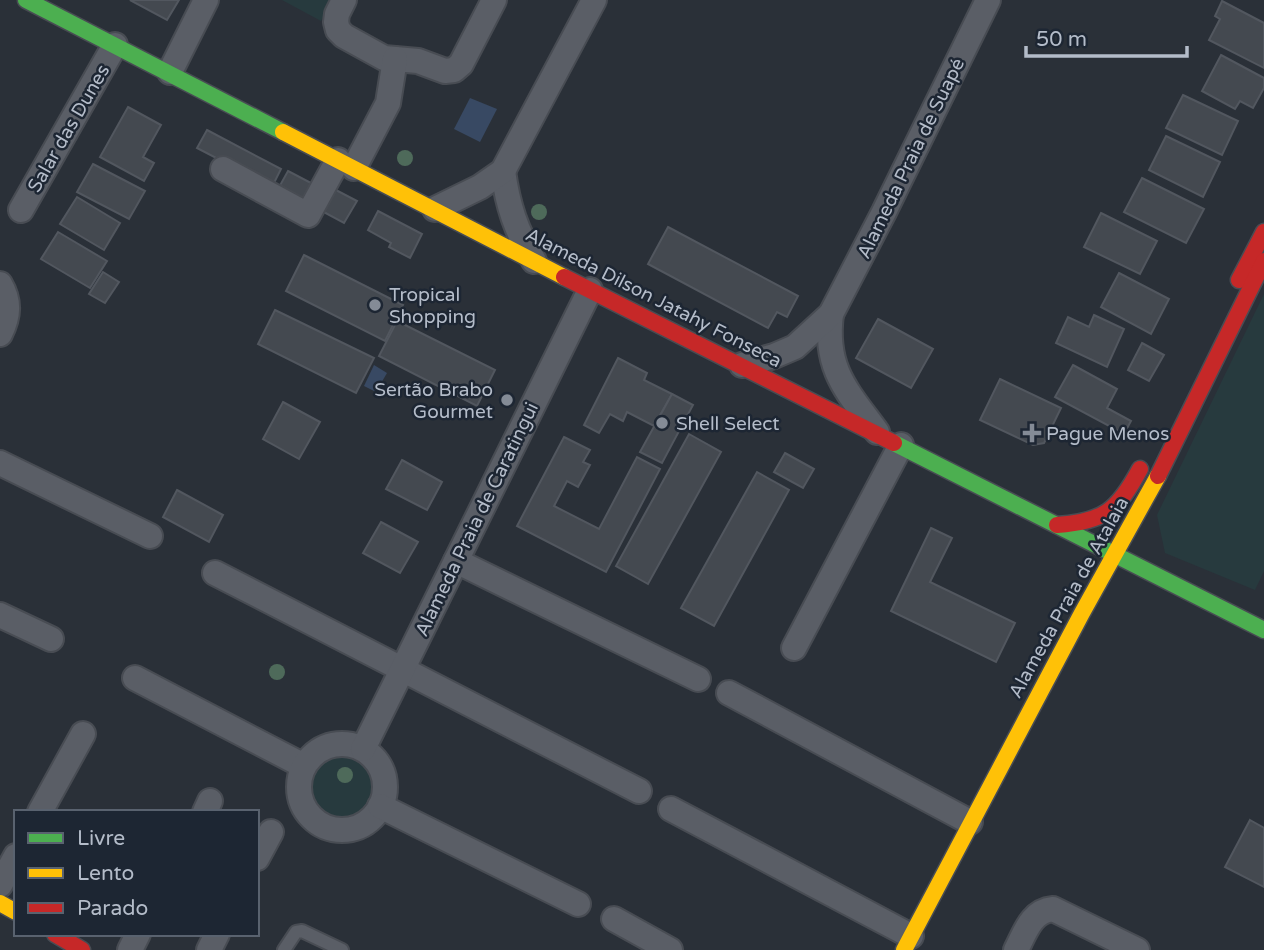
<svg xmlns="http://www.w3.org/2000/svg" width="1264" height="950" viewBox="0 0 1264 950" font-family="'Varela Round',sans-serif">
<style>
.green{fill:#273a3e}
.water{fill:#384963}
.building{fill:#444950;stroke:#52575f;stroke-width:2}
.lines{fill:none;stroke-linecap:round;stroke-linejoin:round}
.lane-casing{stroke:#484c53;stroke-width:16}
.street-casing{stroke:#484c53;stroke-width:28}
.fast-casing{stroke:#484c53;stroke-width:19}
.slow-casing{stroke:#484c53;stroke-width:19}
.jam-casing{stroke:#484c53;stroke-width:19}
.lane{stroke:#5a5e66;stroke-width:12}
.street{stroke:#5a5e66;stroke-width:24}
.fast{stroke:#4caf50;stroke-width:16}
.slow{stroke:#ffc107;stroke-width:16}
.jam{stroke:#c62828;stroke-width:16}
.tree{fill:#4e6a5a}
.poi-dot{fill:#848b96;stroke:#1d2633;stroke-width:2.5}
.labels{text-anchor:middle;stroke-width:5;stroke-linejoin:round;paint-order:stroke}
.street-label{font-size:19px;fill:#b4bcc9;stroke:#1d2633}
.poi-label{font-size:19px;fill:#b4bcc9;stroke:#1d2633;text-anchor:start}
</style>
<rect width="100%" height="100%" fill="#2a3038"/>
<g class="green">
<path d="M282 0H332L321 21Z"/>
<path d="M1264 294V571L1255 590 1165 553 1157 515Z"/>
<circle cx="342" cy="788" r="31"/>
</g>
<g class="water">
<path d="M470 98 497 109 480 142 454 129Z"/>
<path d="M374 365 387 373 376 392 364 386Z"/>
</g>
<g class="building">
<path d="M130 0H179L167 20Z"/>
<path d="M1222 1 1264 23V68L1209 40 1220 19 1215 16Z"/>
<path d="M1221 55 1264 78V88L1253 108 1240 101 1235 109 1202 91Z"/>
<path d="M1183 95 1238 121 1222 155 1166 128Z"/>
<path d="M128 107 161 125 143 157 154 163 144 181 100 157Z"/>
<path d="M207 130 281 169 272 187 197 148Z"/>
<path d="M1166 136 1220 162 1203 197 1149 170Z"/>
<path d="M93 164 145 191 129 219 77 192Z"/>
<path d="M288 171 311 183 302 201 278 189Z"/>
<path d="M1142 178 1204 209 1186 243 1124 212Z"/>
<path d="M332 188 357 201 344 223 320 210Z"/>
<path d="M77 197 120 223 104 250 60 224Z"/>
<path d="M378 211 422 234 410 258 389 247 391 243 368 230Z"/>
<path d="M1101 213 1157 241 1140 274 1084 247Z"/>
<path d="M668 227 798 296 787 317 777 312 768 328 648 264Z"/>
<path d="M58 232 107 261 90 288 41 259Z"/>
<path d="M304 255 403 305 385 341 286 291Z"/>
<path d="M103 272 119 282 105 303 89 294Z"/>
<path d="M1119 273 1169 299 1151 334 1101 307Z"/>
<path d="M275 310 374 358 356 393 258 344Z"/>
<path d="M1094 315 1124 329 1107 367 1056 343 1068 317 1089 327Z"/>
<path d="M878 319 933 349 911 388 856 358Z"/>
<path d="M397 321 495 370 477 406 379 356Z"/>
<path d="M1142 343 1164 355 1149 381 1128 370Z"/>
<path d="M618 358 647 373 644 380 672 394 654 426 627 412 623 421 610 414 599 433 584 425Z"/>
<path d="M1073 365 1117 389 1107 408 1131 421 1124 434 1055 397Z"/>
<path d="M1000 379 1061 408 1044 443 1033 445 980 420Z"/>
<path d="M672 394 693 405 662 463 640 452Z"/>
<path d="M283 402 320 422 299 459 263 439Z"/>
<path d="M689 434 721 452 648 584 616 566Z"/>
<path d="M564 437 590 450 583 462 590 465 578 487 567 481 554 506 599 529 637 457 660 469 606 572 517 526Z"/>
<path d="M785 453 814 469 803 488 774 472Z"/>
<path d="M402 460 442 482 427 510 386 489Z"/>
<path d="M757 472 789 490 714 626 681 608Z"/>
<path d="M177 490 223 515 209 542 163 517Z"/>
<path d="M381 522 418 542 400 573 363 553Z"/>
<path d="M931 528 952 538 930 582 1015 623 996 662 891 611Z"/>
<path d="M1250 820 1264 828V887L1225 867Z"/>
</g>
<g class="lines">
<g class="lane-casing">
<path id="lane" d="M284 950 296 932 302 931 342 950"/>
</g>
<g class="street-casing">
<g id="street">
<path d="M344 0 337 14 336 22 338 30 344 36 384 58 418 61 445 71 454 70 461 64 494 0"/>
<path d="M170 72 206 0"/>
<path d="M354 168 388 103 395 59"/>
<path d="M223 169 308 215 338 160"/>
<path d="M503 171C508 207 516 230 534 261"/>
<path d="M435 209 480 187 503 171 594 0"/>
<path d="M21 210 115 45"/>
<path d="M0 284C10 301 9 316 0 334"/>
<path d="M831 314C824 369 847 391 877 432"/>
<path d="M742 365 774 356 795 347 831 314 884 212 988 0"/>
<path d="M0 463 150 536"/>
<path d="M456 561 698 679"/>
<path d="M215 573 639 791"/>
<path d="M0 615 51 639"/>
<path d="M794 648 901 445"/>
<path d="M135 678 304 766"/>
<path d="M729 693 970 822"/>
<circle cx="342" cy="787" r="43"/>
<path d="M363 749 590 290"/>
<path d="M380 806 578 904"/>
<path d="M671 809 911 936"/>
<path d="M40 812 83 734"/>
<path d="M205 812 210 801"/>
<path d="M257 858 271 832"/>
<path d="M0 885 16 856"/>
<path d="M614 919 670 950"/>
<path d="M130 950 138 934"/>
<path d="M209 950 217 934"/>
<path d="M1016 950C1025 933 1031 911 1053 909L1137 950"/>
</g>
</g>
<g class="fast-casing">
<g id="fast">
<path d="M26 0 283 132"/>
<path d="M894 443 1264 630"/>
</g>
</g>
<g class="slow-casing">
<g id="slow">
<path d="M283 132 564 277"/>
<path d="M0 903 16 912"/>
<path d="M904 950 1082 613 1158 476"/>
</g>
</g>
<g class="jam-casing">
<g id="jam">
<path d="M564 277 894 443"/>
<path d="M1239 280 1264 232"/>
<path d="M1158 476 1264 261"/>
<path d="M1057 525C1104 522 1118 510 1140 469"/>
<path d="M55 934 82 950"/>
</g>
</g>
<use href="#lane" class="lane"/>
<use href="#street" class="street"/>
<use href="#fast" class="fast"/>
<use href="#slow" class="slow"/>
<use href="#jam" class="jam"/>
</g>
<g class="tree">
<circle cx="405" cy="158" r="8"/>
<circle cx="539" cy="212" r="8"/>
<circle cx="277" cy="672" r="8"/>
<circle cx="345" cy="775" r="8"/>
</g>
<g class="poi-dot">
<circle cx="375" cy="305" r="7"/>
<circle cx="507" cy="400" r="7"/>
<circle cx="662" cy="423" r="7"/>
<path d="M1028.5 422.5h7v7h7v7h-7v7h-7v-7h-7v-7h7z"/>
</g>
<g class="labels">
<g class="street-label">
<text transform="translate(68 128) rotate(-60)" y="7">Salar das Dunes</text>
<text transform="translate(910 158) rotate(-64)" y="7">Alameda Praia de Suapé</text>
<text transform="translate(654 297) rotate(27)" y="7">Alameda Dilson Jatahy Fonseca</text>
<text transform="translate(476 519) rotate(-64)" y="7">Alameda Praia de Caratingui</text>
<text transform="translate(1068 597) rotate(-61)" y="7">Alameda Praia de Atalaia</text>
</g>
<g class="poi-label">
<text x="389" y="301">Tropical<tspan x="389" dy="22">Shopping</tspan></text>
<text x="493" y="396" text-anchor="end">Sertão Brabo<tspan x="493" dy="22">Gourmet</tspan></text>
<text x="676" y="430">Shell Select</text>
<text x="1046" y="440">Pague Menos</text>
</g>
</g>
<rect x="14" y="810" width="245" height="126" fill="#1d2633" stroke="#59626f" stroke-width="2"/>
<rect x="28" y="833" width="35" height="10" fill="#4caf50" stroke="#59626f" stroke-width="2"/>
<text x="77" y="845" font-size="21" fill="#b4bcc9">Livre</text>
<rect x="28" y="868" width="35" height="10" fill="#ffc107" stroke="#59626f" stroke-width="2"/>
<text x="77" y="880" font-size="21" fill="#b4bcc9">Lento</text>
<rect x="28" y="903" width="35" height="10" fill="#c62828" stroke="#59626f" stroke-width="2"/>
<text x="77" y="915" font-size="21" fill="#b4bcc9">Parado</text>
<path d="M1026 46v10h161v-10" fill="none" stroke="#b4bcc9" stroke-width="3.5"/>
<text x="1036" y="46" font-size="21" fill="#b4bcc9" stroke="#1d2633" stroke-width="5" paint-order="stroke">50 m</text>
</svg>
